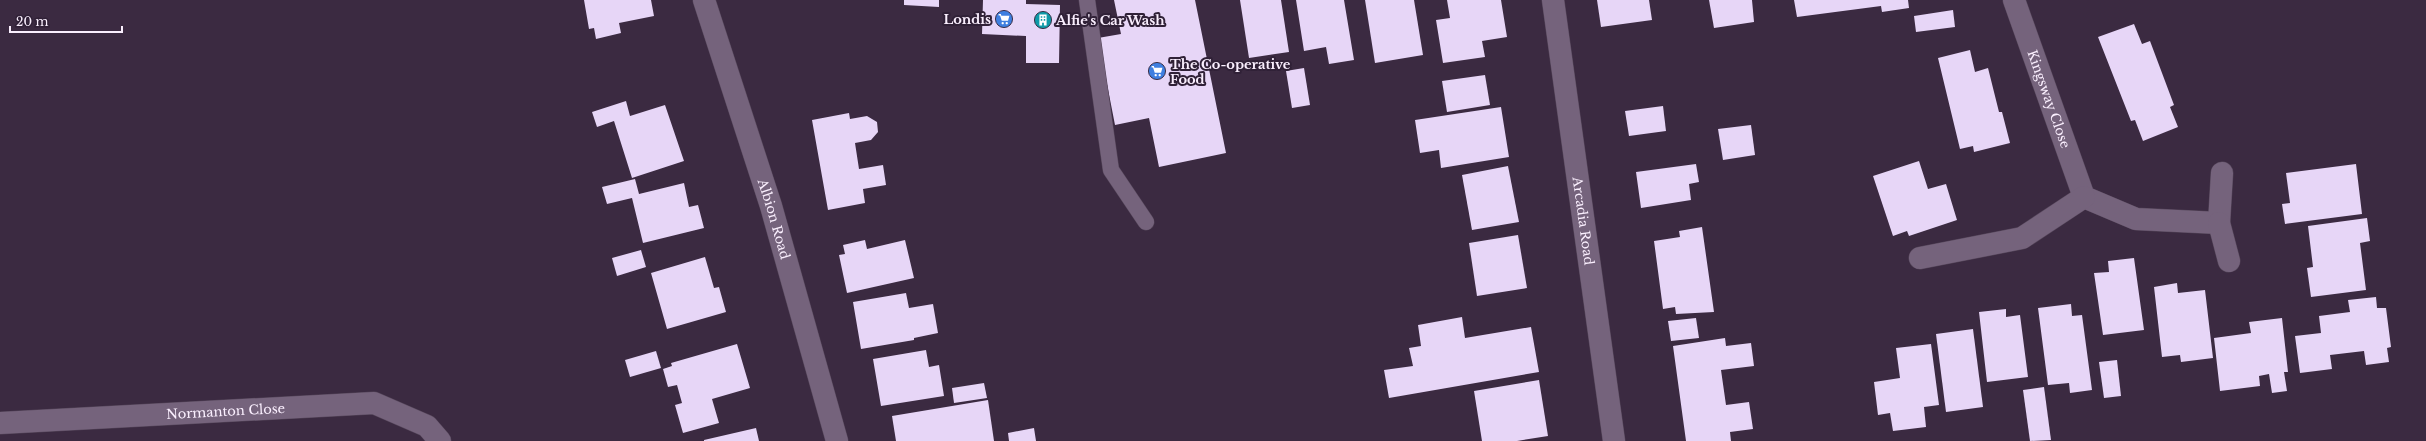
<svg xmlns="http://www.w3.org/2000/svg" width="2426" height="441" viewBox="0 0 2426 441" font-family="'Libre Baskerville',serif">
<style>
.building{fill:#e7d6f7}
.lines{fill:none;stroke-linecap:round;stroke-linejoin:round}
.service-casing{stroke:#56475b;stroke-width:17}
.minor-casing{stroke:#56475b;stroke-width:23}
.service{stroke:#75637c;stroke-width:16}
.minor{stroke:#75637c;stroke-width:22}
.labels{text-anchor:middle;stroke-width:4;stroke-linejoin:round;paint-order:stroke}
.poi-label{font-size:13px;font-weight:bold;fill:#faeffe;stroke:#302137;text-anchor:start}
.street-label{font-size:13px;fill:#faeffe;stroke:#302137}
</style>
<rect width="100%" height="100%" fill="#3b2a41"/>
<g class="building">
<path d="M584 0H651L654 16 619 23 621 33 596 39 594 28 589 29Z"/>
<path d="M904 0H939V7L904 5Z"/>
<path d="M983 0H1026V4L1060 5 1059 63H1026V36L982 34Z"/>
<path d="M1114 0H1195L1226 153 1159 167 1149 118 1115 125 1098 38 1121 34Z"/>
<path d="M1240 0H1281L1289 52 1249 58Z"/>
<path d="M1296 0H1344L1354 60 1329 64 1326 47 1304 51Z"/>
<path d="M1365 0H1414L1423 55 1375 63Z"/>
<path d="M1447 0H1501L1507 37 1482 41 1485 57 1443 63 1436 20 1450 18Z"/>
<path d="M1597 0H1649L1652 20 1601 27Z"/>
<path d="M1709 0H1752L1754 22 1714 28Z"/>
<path d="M1794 0H1908L1909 8 1882 12 1881 6 1797 17Z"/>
<path d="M1953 10 1955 27 1916 32 1914 16Z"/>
<path d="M2134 24 2142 44 2150 41 2174 105 2170 107 2178 127 2143 141 2135 120 2131 121 2098 37Z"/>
<path d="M1970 50 1975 72 1988 68 1999 112H2002L2010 143 1974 152 1973 146 1960 149 1938 58Z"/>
<path d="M1304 68 1310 105 1292 108 1286 71Z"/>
<path d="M1485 75 1490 105 1447 112 1442 81Z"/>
<path d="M626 101 630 116 665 105 684 161 632 178 614 121 597 127 592 112Z"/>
<path d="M1663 106 1666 131 1629 136 1625 111Z"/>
<path d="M1501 107 1509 157 1441 168 1439 150 1420 153 1415 120Z"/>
<path d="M849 113 850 119 867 116 877 122 878 132 871 140 855 143 859 169 883 165 886 185 863 189 865 203 828 210 812 120Z"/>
<path d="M1751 125 1755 155 1723 160 1718 129Z"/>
<path d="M1919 161 1928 189 1946 184 1957 220 1909 236 1907 231 1893 236 1873 176Z"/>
<path d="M1696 164 1699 182 1689 184 1691 200 1641 208 1636 172Z"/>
<path d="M2356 164 2362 214 2285 224 2282 204 2290 203 2286 173Z"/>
<path d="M1508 166 1519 222 1472 230 1462 175Z"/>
<path d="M635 179 639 194 684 183 689 207 698 205 704 228 643 243 632 198 607 204 602 187Z"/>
<path d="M2367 218 2370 241 2360 243 2366 290 2311 297 2307 268 2313 267 2308 226Z"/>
<path d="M1702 227 1714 312 1676 314 1675 307 1663 309 1654 241 1680 237 1679 231Z"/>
<path d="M1518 235 1527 288 1477 296 1469 243Z"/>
<path d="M865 240 867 249 905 240 914 278 847 293 839 255 845 254 843 245Z"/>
<path d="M641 250 646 267 617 276 612 258Z"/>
<path d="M705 257 714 288 719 287 726 312 667 329 651 273Z"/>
<path d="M2134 258 2144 330 2103 335 2094 273 2109 272 2108 261Z"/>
<path d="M2177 283 2178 293 2205 290 2213 358 2181 362 2180 355 2162 357 2154 287Z"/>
<path d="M906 293 909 308 933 304 938 333 914 338V340L861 349 853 302Z"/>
<path d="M2376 297 2377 308H2386L2391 347 2387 348 2389 362 2366 365 2364 351 2330 355 2332 369 2300 373 2295 336 2321 333 2319 316 2350 312 2348 300Z"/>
<path d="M2071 304 2072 316 2082 315 2092 390 2070 393 2069 383 2048 385 2038 308Z"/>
<path d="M2006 309V317L2020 315 2028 377 1987 382 1979 312Z"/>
<path d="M1462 317 1465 338 1531 327 1539 372 1389 398 1384 370 1413 366 1409 348 1421 346 1418 325Z"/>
<path d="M1696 318 1699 338 1671 341 1668 321Z"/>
<path d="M2282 318 2288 372H2284L2287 391 2272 393 2269 374 2259 376 2260 386 2220 391 2214 338 2251 333 2249 322Z"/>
<path d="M1973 329 1983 407 1946 412 1936 334Z"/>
<path d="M1725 338 1726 346 1751 343 1754 366 1721 370 1726 405 1749 402 1753 429 1730 432 1731 441H1686L1673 346Z"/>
<path d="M737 344 750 388 712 399 719 423 683 433 675 405 682 403 677 385 668 387 663 369 672 366 671 363Z"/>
<path d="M1931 344 1939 405 1924 407 1926 427 1893 431 1890 413 1878 415 1874 382 1900 378 1896 348Z"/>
<path d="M926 350 929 367 939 365 944 396 881 406 873 359Z"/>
<path d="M656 351 661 368 630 377 625 360Z"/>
<path d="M2117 360 2121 396 2104 398 2099 362Z"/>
<path d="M1539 380 1548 436 1517 441H1482L1474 391Z"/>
<path d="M984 383 987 398 954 403 952 388Z"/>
<path d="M2044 387 2051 440 2030 441 2023 390Z"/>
<path d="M988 400 994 441H896L892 416Z"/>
<path d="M756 428 759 441H704V440Z"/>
<path d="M1034 428 1036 441H1009L1008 433Z"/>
</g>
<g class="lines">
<g class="service-casing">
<path id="service" d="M1087 0 1111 170 1146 222"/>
</g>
<g class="minor-casing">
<g id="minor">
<path id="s1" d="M704 0 771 206 837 441"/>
<path id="s2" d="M1553 0 1614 441"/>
<path id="s3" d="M2014 0 2084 197 2136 219 2219 223 2222 173"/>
<path d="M2219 223 2229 261"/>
<path d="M1920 258 2022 238 2084 197"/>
<path id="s4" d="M0 423 374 403 427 426 440 441"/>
</g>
</g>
<use href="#service" class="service"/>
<use href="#minor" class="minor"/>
</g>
<defs>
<g id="supermarket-disc" transform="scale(0.9)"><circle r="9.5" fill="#3f7fe0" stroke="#302137"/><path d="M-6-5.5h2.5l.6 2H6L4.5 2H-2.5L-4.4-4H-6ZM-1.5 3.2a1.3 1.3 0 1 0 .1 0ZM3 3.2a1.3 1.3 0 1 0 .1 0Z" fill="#fff"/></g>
<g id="building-disc" transform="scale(0.9)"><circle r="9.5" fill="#0f9aa8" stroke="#302137"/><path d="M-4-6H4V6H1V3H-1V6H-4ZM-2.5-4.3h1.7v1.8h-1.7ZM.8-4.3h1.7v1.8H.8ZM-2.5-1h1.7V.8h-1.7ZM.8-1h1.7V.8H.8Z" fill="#fff"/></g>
</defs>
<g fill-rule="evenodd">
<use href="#supermarket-disc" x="1004" y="19"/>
<use href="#building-disc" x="1043" y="20"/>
<use href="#supermarket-disc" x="1157" y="71"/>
</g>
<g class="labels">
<g class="poi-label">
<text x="991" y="24" text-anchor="end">Londis</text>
<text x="1056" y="25">Alfie's Car Wash</text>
<text x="1170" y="69">The Co-operative<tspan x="1170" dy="15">Food</tspan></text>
</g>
<g class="street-label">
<text dy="5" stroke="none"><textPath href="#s3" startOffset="105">Kingsway Close</textPath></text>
<text dy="5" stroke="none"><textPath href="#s1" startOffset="230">Albion Road</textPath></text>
<text dy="5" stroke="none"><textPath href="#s2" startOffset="223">Arcadia Road</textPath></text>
<text dy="5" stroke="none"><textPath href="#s4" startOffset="226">Normanton Close</textPath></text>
</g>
</g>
<path d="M10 26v6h112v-6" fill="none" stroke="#faeffe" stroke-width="2"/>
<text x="16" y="26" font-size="12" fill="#faeffe" stroke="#302137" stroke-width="3" paint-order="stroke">20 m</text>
</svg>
